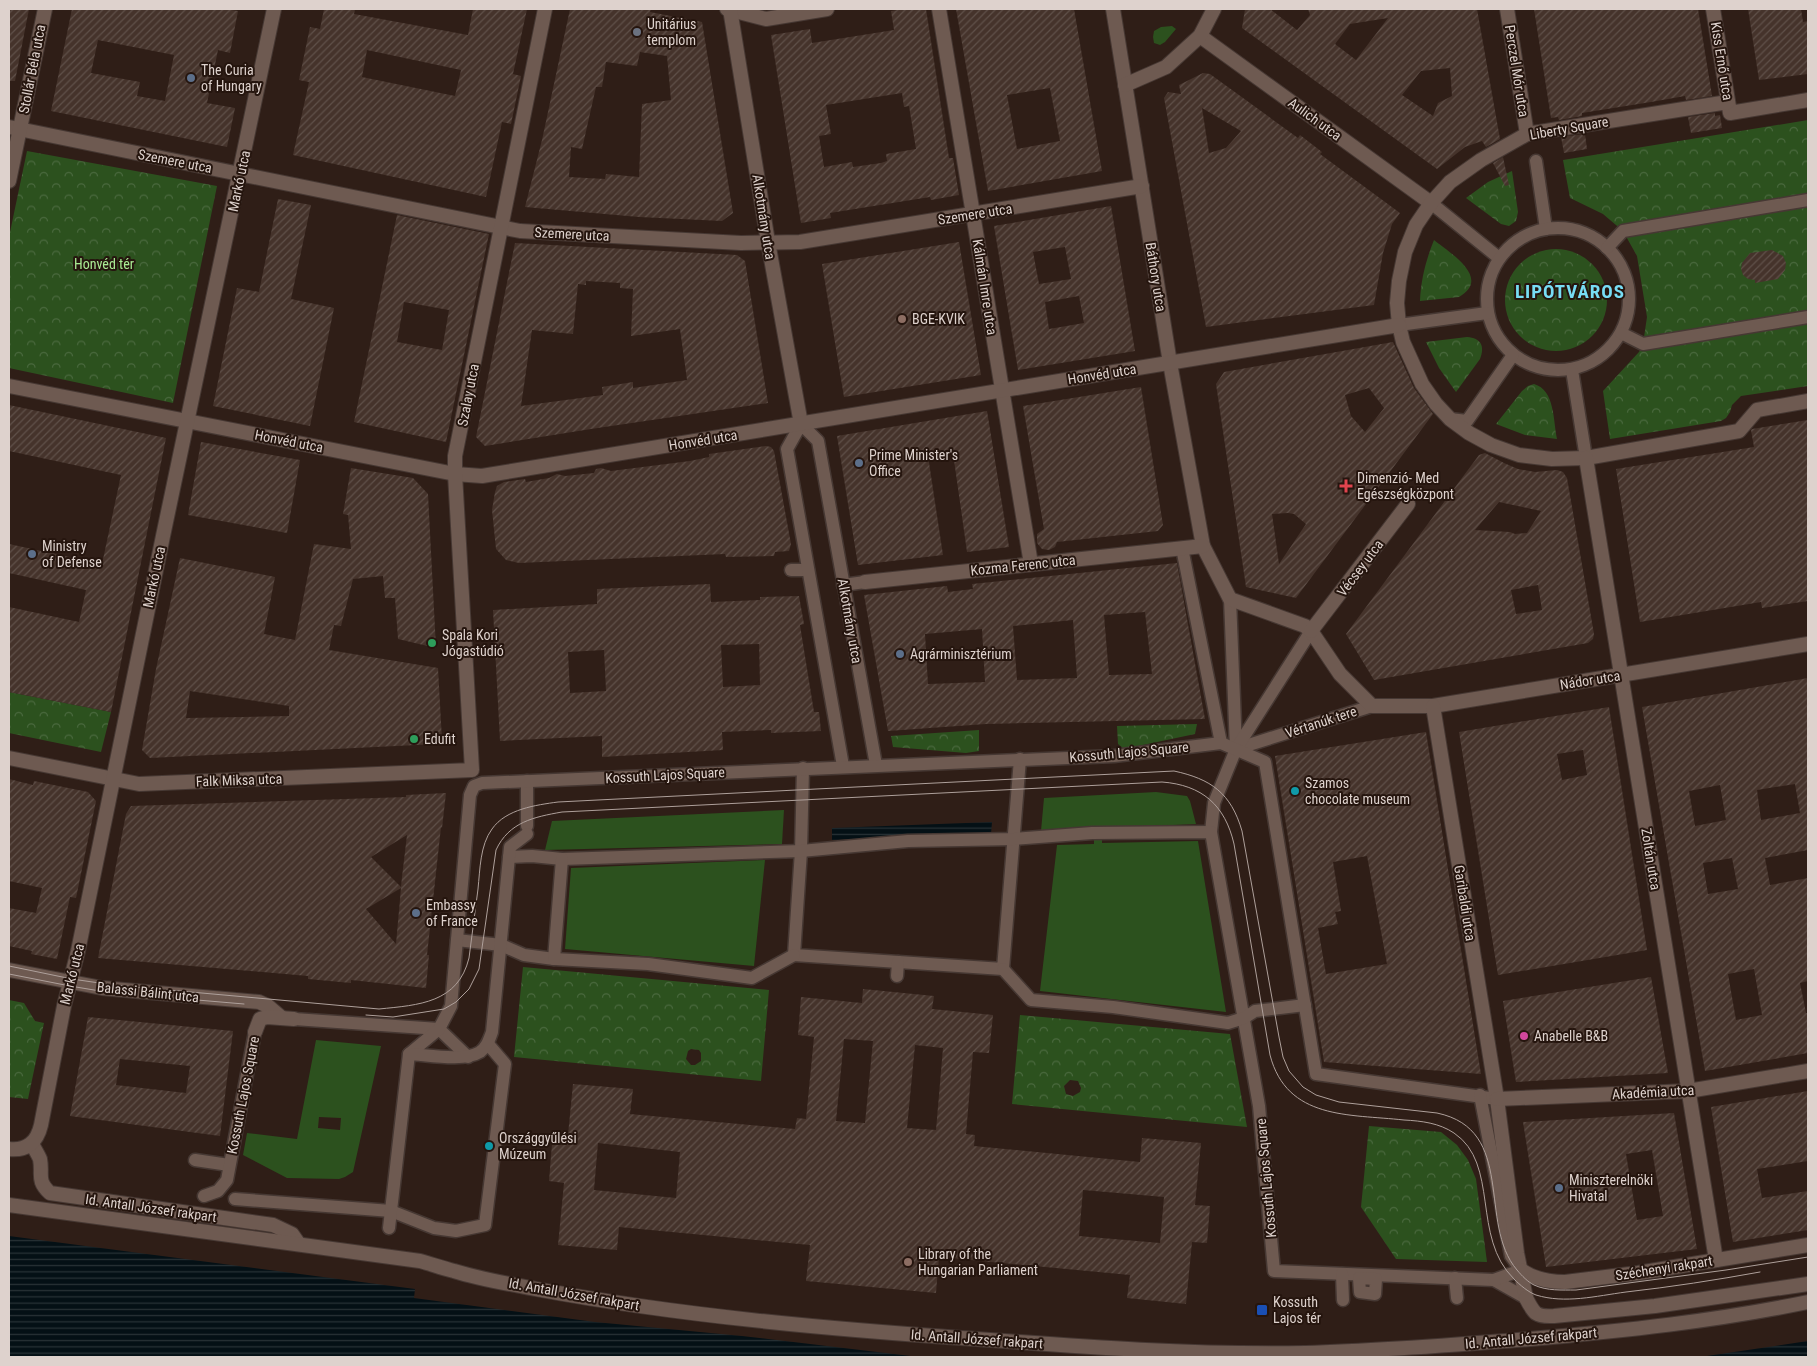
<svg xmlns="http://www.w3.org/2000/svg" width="1817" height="1366" viewBox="0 0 1817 1366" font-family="'Roboto Condensed',sans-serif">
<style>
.grass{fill:#2c511e;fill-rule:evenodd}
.park{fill:url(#park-crowns);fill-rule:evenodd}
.water{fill:url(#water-rules)}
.building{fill:url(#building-hatch);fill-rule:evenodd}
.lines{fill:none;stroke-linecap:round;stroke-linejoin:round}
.pedestrian-casing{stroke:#463833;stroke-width:15}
.minor-casing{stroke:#463833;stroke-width:16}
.secondary-casing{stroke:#463833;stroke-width:16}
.pedestrian{stroke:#6e5a51;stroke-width:12}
.minor{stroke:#6e5a51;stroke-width:14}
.secondary{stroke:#6e5a51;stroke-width:14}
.tram{stroke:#aea09b;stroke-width:1}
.worship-dot{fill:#6b7280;stroke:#25150e;stroke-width:2}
.service-dot{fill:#5c6f8a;stroke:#25150e;stroke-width:2}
.education-dot{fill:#8d6e63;stroke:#25150e;stroke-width:2}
.health-dot{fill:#e0444e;stroke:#25150e;stroke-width:2}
.leisure-dot{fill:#2e9e5b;stroke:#25150e;stroke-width:2}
.culture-dot{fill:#0f9aa8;stroke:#25150e;stroke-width:2}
.hotel-dot{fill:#d1479c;stroke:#25150e;stroke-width:2}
.transit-dot{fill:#1a4fb4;stroke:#25150e;stroke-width:2}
.labels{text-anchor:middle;stroke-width:4;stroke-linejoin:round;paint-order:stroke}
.poi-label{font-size:14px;fill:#ded2cd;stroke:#25150e;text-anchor:start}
.street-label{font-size:14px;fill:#ded2cd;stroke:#25150e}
.park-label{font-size:14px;fill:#a9eb93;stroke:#25150e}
.district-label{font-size:19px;font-weight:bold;letter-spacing:1px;fill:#77ddf4;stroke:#25150e}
</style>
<defs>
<pattern id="park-crowns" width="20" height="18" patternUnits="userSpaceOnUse" patternTransform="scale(1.25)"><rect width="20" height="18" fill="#2c511e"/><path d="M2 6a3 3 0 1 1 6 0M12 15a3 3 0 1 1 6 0" fill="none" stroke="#4a693e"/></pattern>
<pattern id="water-rules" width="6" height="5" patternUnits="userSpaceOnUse" patternTransform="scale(1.25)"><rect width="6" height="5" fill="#041015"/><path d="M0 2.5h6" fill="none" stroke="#283236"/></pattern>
<pattern id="building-hatch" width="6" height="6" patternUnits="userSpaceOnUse" patternTransform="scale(1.25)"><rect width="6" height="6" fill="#45332b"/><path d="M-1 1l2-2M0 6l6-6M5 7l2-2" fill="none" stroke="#5f5049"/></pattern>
</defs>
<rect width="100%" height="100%" fill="#2f1e17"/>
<g class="grass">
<path d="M1172 26 1176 29 1165 42 1160 45 1154 43 1153 37 1154 31 1161 27Z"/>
<path d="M1156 792 1187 796 1190 801 1196 824 1041 831 1044 798Z"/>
<path d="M784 810 782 844 545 850 552 821Z"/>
<path d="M1094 838H1102V843L1198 841 1226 1012 1040 991 1057 845 1094 844Z"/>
<path d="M765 860 754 966 565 949 571 868Z"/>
<path d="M316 1040 381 1046 353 1172 345 1177 339 1179 287 1178 243 1155 247 1133 297 1139ZM319 1117 341 1118 340 1130 318 1128Z"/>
</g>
<g class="park">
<path d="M1808 120V386L1741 396 1732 405 1730 412 1726 418 1721 421 1610 439 1603 391 1639 352 1643 344 1647 317 1637 256 1623 231 1603 214 1570 198 1563 160Z"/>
<path d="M27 151 217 186 173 403 9 368V237Z"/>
<path d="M1512 171 1518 212 1516 221 1509 226 1501 224 1466 198 1488 182Z"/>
<path d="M1434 240C1450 253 1492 278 1459 297L1420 301C1421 279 1426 260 1434 240Z"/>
<circle cx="1556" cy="300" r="51"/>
<path d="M1467 337C1481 338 1485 346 1480 359L1456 392 1439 368 1426 342Z"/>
<path d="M1534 384C1555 390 1553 420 1557 439L1525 435 1496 424 1522 391 1528 386Z"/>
<path d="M9 692 111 712 101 752 9 733Z"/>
<path d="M1197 724 1195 734 1124 749 1118 744 1117 726Z"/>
<path d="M979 730V751L966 753 893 747 891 736Z"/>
<path d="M523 967 769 990 761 1081 514 1057ZM691 1049 699 1050 701 1053V1061L695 1065H691L686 1059 688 1051Z"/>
<path d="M9 1000 24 1003 35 1021 44 1023 28 1099 9 1097Z"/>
<path d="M1020 1015 1230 1034 1247 1127 1012 1104ZM1070 1080 1078 1081 1081 1088 1080 1092 1073 1096 1066 1094 1064 1086Z"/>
<path d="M1369 1126 1441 1132 1457 1145 1468 1160 1476 1179 1487 1262 1396 1259 1361 1207Z"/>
</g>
<g class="water">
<path d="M992 822 991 834 832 840V828Z"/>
<path d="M9 1236 415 1289 414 1298 595 1322 742 1336 919 1357H9Z"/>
<path d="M1808 1341V1357H1700Z"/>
</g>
<g class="building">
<path d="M9 9H29L15 81H9Z"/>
<path d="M72 9H225L238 11 230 53 218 50 207 103 235 108 227 147 51 111ZM98 40 174 55 165 101 137 96 140 82 91 73Z"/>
<path d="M324 9H355L354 14 468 35 473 9H527L513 74 521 76 511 124 502 122 486 197 293 155 309 82 299 80 310 27 320 29ZM367 50 461 70 455 96 362 77Z"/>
<path d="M570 9H651L650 12 702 22 733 213 722 221 639 217 525 207 542 140ZM640 52 667 56 671 100 642 104 639 177 606 174 605 179 569 177 571 147 582 149 596 87H602L606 62 637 66Z"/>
<path d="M905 9H926L949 158H953L959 195 931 200 930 197 830 213 831 218 801 223 771 35 810 29 812 43 894 30 891 11ZM902 93 904 107 909 106 916 149 886 154 887 161 881 163 853 167 852 162 824 167 819 136 831 134 826 105Z"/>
<path d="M956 9H1074L1102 171 988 191ZM1050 88 1060 141 1017 149 1007 95Z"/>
<path d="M1245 9H1270L1297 30 1310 15 1308 9H1477L1500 139 1486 147 1482 141 1465 147 1437 169 1242 28ZM1388 18 1356 60 1335 44 1350 24ZM1450 68 1452 96 1438 103 1433 116 1402 95 1421 71Z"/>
<path d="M1534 9H1698L1712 96 1686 100 1685 96 1651 102 1582 113V116L1559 120 1558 117 1551 118Z"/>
<path d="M1748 9H1801L1803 22 1808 21V74L1759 80Z"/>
<path d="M1203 73 1210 74 1298 138 1300 135 1322 152 1320 154 1400 213 1392 224 1383 253 1374 305 1206 327 1164 98 1168 92 1181 94 1179 85ZM1202 108 1241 131 1226 148 1209 153Z"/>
<path d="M1715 113V116L1720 115 1722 128 1691 133 1688 117Z"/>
<path d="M1585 134 1587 149 1564 153 1561 137Z"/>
<path d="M1503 157 1509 185 1505 186 1493 163Z"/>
<path d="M278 199 311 205 291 299 334 308 310 426 213 406 237 288 259 292Z"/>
<path d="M1111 206 1135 351 1018 370 994 226ZM1065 247 1071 279 1039 284 1033 252ZM1079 296 1084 323 1049 329 1045 302Z"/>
<path d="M397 215 489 234 446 442 354 422ZM404 302 449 310 442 350 397 342Z"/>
<path d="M959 242 981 375 844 397 822 264Z"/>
<path d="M515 243 737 255 745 261 768 403 591 429 485 446 476 437ZM586 281 620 283V288L633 289 631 336 680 329 687 380 633 388V382L602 387 603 395 521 406 532 330 573 334 578 284 586 285Z"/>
<path d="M1772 250 1783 256 1786 263 1785 270 1778 279 1755 283V280L1748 279 1743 275 1741 269 1742 263 1750 253Z"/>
<path d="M1393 342 1414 388 1433 414 1296 598 1246 587 1216 384 1224 372ZM1369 388 1384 408 1365 432 1351 416 1345 395ZM1288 513 1294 514 1306 524 1279 564 1272 514Z"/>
<path d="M1141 387 1163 525 1158 531 1057 542 1055 547 1049 550 1042 549 1037 543V534L1044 529 1023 406Z"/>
<path d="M9 405 166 438 111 712 9 692V607L79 622 86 590 9 573V544L102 564 121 475 9 451Z"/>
<path d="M987 411 1009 547 967 552 953 453 928 456 943 555 858 565 837 436Z"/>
<path d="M1808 420V601L1762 608 1761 602 1640 622 1616 469 1754 447 1751 430 1752 429Z"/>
<path d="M201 442 300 460 287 533 188 515Z"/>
<path d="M766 446 771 447 774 451 791 544 789 551 775 552 774 556 726 557 725 554 519 563 506 560 496 549 492 510 495 492 497 486 504 482 525 479 526 482 549 478 557 474 565 476 594 473 596 469 601 468 611 471 690 461 709 457V454Z"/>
<path d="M1485 453 1504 463 1518 469 1535 472 1557 470 1563 472 1567 478 1594 634 1593 639 1588 643 1374 680 1346 634 1479 455ZM1499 502 1541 511 1527 533 1515 534 1510 532 1475 530ZM1538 585 1542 610 1516 614 1511 590Z"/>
<path d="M351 468 413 478 428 494 436 648 398 639 395 598H385L383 576 353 579 341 626 334 625 329 650 438 668 442 740 437 744 150 758 142 750 156 669 180 558 275 577 264 634 295 640 314 544 351 549 348 515 343 514ZM190 691 289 706V716L186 718Z"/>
<path d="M1177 563 1205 719 986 724 888 731 864 595 947 586 948 592 973 589 972 584ZM1145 612 1152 674 1109 675 1104 615ZM1073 620 1077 678 1017 680 1013 626ZM982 629 985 682 928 684 925 634Z"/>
<path d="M710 584 711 602 760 600V597L799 596 804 624 800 625 814 712H819L821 731 771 733V730L722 732 723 750 602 757V736L500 741 493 610 597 604V589ZM759 644 760 685 723 687 721 645ZM604 650 606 691 570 693 568 652Z"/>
<path d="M1808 678V850L1765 858 1770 885 1808 878V981L1800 983 1806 1013H1808V1053L1705 1071 1642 707ZM1795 784 1800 813 1761 820 1757 790ZM1720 785 1726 820 1695 826 1689 791ZM1732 858 1738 889 1708 894 1703 863ZM1754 969 1762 1015 1736 1020 1728 974Z"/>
<path d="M1609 707 1647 950 1498 975 1459 732ZM1583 750 1587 775 1562 780 1557 754Z"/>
<path d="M1426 732 1461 950 1481 1074 1324 1062 1302 924 1275 756ZM1367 856 1387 964 1326 974 1318 928 1338 924 1335 912 1341 911 1333 862Z"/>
<path d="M9 779 33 785 34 781 88 792 96 801 76 898 70 897 57 959 31 954 32 951 9 946V908L36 913 42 888 9 881Z"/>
<path d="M446 793 442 828 441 827 427 955H429L426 988 351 980V983L308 979V976L98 958 126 814 131 806 406 797V795ZM407 835 402 877 401 887 371 857ZM401 888 396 944 366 909Z"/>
<path d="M1651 977 1668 1073 1516 1082 1503 1001Z"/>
<path d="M863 989 934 996 932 1009 993 1015 989 1053 973 1052 966 1134 975 1135 974 1146 1140 1162 1142 1138 1201 1143 1195 1205 1210 1206 1207 1243 1192 1242 1186 1304 1127 1298 1130 1275 1024 1265 939 1257 936 1293 806 1281 810 1245 619 1227 617 1250 558 1245 564 1183 549 1181 552 1144 567 1145 573 1084 633 1089 630 1114 795 1129 797 1118 806 1119 814 1037 798 1035 801 997 862 1003ZM844 1039 873 1041 865 1123 836 1121ZM915 1045 943 1048 936 1130 907 1128ZM598 1143 680 1152 676 1198 594 1190ZM1083 1190 1164 1197 1160 1243 1079 1236Z"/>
<path d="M88 1017 233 1031 220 1136 70 1116ZM120 1059 190 1066 186 1093 116 1085Z"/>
<path d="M1808 1091V1161L1757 1169 1762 1198 1808 1191V1230L1733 1242 1711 1107Z"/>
<path d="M1674 1113 1697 1249 1546 1267 1523 1122ZM1652 1150 1663 1216 1637 1220 1626 1154Z"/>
</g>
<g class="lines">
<g class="pedestrian-casing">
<g id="pedestrian">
<path d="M1536 161 1546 229"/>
<path d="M1431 203 1499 258"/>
<circle cx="1558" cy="299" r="71"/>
<path d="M1607 248 1623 231 1808 200"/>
<path d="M1399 325 1487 313"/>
<path d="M1621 333 1643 344 1808 317"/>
<path d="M1572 370 1586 458"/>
<path d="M1450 419 1467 421 1513 355"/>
<path d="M1182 548 1221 743"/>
<path d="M791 570H808"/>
<path d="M843 585 865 582"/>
<path d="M1230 599 1236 749"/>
<path d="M1236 749 1372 706"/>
<path d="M843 766 787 449 801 424 818 441 876 765"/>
<path d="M803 768 801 851 794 955 1003 969 1020 759"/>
<path d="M527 826V781"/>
<path d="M1211 832 1214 803 1236 749 1311 631"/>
<path d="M509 857 532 856 562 859 801 851 908 841 1014 839 1092 833 1211 832 1259 1106 1274 1271 1494 1280 1526 1298"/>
<path d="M457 940 501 945 524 955 554 959 648 964 752 978 794 955"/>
<path d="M554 959 562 859"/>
<path d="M1003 969 1031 1000 1113 1007 1228 1023 1244 1018 1255 1011 1305 1005"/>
<path d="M897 976 898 962"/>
<path d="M294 1019 439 1029 468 1057"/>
<path d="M409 1054 439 1029 451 1006 470 795 474 786 482 783 1114 756 1221 743 1265 762 1316 1074 1497 1099"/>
<path d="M1480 1095 1511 1256 1521 1270 1494 1280"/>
<path d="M195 1160 229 1165"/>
<path d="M204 1196 218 1191 227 1180 255 1032"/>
<path d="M235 1199 391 1211 434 1228 456 1231 485 1225 505 1064 488 1044"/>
<path d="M389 1228 409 1054C428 1055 464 1062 480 1052 487 1047 489 1040 492 1032L510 847 527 834"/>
<path d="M1342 1274 1343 1300"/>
<path d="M1359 1278 1376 1279 1375 1294 1360 1292Z"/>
<path d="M1455 1278 1457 1298"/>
</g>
</g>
<g class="minor-casing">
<g id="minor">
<path d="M727 9 766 19 827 9"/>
<path d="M730 9 768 242 801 424"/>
<path d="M939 9 1031 564"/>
<path d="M1113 9 1170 363 1203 546 1230 599 1305 626 1311 631 1340 674 1372 706H1433L1808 644"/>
<path d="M1507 9 1527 134"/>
<path d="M1713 9 1730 113 1808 100"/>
<path d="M1200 36 1431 203"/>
<path d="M1125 85 1166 67 1200 36 1214 9"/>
<path d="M1728 102 1527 134 1481 160 1450 182 1431 203 1416 225 1405 252 1399 281 1397 303 1399 325 1403 342 1422 384 1436 404 1450 419 1469 433 1491 445 1519 455 1552 459 1586 458 1739 431 1757 410 1808 401"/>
<path d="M9 127 520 231 741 243 800 242 1142 186"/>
<path d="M9 181 45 9"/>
<path d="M9 386 455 474 482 476 1399 325"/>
<path d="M1586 458 1716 1260"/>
<path d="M865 582 1203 546"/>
<path d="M1311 631 1408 504"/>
<path d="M1433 706 1497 1099 1517 1253 1526 1298"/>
<path d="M9 758 139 784 472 770 455 474V456L545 9"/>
<path d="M9 970 102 988 259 1002 268 1006 282 1018"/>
<path d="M255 1032 260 1019 267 1017 294 1019"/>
<path d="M1497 1099 1688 1091 1808 1071"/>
<path d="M32 1144C34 1148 38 1154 40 1159 43 1175 36 1180 50 1193L273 1225 292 1234 299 1244"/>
<path d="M9 1149C27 1151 37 1142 41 1125L64 1006 78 951 163 536 274 9"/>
<path d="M1521 1270C1534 1279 1549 1282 1565 1282L1638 1273 1808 1245"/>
</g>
</g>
<g class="secondary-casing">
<g id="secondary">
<path d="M9 1205 420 1261C431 1264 442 1268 454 1271 480 1279 509 1284 536 1289 681 1316 829 1329 976 1339 1085 1347 1195 1355 1305 1353 1380 1351 1455 1345 1530 1339 1623 1331 1716 1321 1808 1302"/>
<path d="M1526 1298C1534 1314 1536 1317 1554 1316L1655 1306 1808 1284"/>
</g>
</g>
<use href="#pedestrian" class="pedestrian"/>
<use href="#minor" class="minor"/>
<use href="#secondary" class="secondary"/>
<g class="tram">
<path d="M9 966 72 979 113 985 379 1009C419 1005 458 1003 469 958 472 935 475 912 478 889 480 870 480 845 492 829 506 809 536 805 558 802L1174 771C1211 779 1231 793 1242 831L1279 1037 1283 1057 1289 1071 1303 1087 1316 1095 1339 1102 1437 1113C1517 1130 1477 1223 1517 1270 1522 1276 1528 1282 1534 1285 1547 1291 1562 1290 1576 1290L1726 1270 1808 1257"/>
<path d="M9 974 70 986 112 993"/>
<path d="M162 997 244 1004"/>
<path d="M366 1015 393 1017 444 1009 456 1002 469 989 479 969 496 850C509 822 534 817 562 812L1162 782C1202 785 1225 805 1234 844L1270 1055C1287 1120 1349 1114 1404 1120 1422 1121 1439 1123 1454 1133 1500 1164 1471 1237 1514 1279 1520 1285 1528 1292 1536 1295 1565 1304 1596 1296 1626 1292 1671 1287 1716 1280 1760 1272"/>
</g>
</g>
<circle class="worship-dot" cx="637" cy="32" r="5"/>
<g class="service-dot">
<circle cx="191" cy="78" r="5"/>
<circle cx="859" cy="463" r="5"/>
<circle cx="32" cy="554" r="5"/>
<circle cx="900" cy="654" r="5"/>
<circle cx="416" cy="913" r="5"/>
<circle cx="1559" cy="1188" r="5"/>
</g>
<g class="education-dot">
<circle cx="902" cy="319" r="5"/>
<circle cx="908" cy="1262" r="5"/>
</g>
<path class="health-dot" d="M1343.5 478.5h5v5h5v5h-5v5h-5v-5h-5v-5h5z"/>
<g class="leisure-dot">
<circle cx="432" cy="643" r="5"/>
<circle cx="414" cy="739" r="5"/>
</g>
<g class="culture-dot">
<circle cx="1295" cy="791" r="5"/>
<circle cx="489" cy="1146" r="5"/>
</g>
<circle class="hotel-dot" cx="1524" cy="1036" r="5"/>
<rect class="transit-dot" x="1256" y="1304" width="12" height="12" rx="2.5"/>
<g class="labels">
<g class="poi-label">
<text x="647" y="29">Unitárius<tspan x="647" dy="16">templom</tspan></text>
<text x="201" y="75">The Curia<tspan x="201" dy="16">of Hungary</tspan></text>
<text x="912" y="324">BGE-KVIK</text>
<text x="869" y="460">Prime Minister's<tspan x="869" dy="16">Office</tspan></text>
<text x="1357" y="483">Dimenzió- Med<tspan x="1357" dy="16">Egészségközpont</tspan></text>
<text x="42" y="551">Ministry<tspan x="42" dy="16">of Defense</tspan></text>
<text x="442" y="640">Spala Kori<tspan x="442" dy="16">Jógastúdió</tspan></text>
<text x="910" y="659">Agrárminisztérium</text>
<text x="424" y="744">Edufit</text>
<text x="1305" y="788">Szamos<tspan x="1305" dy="16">chocolate museum</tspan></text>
<text x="426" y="910">Embassy<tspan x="426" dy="16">of France</tspan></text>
<text x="1534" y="1041">Anabelle B&amp;B</text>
<text x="499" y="1143">Országgyűlési<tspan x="499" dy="16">Múzeum</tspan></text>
<text x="1569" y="1185">Miniszterelnöki<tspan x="1569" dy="16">Hivatal</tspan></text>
<text x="918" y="1259">Library of the<tspan x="918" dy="16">Hungarian Parliament</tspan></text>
<text x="1273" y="1307">Kossuth<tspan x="1273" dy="16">Lajos tér</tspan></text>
</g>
<g class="street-label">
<text transform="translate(1722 61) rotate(81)" y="5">Kiss Ernő utca</text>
<text transform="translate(32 69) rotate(-79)" y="5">Stollár Béla utca</text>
<text transform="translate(1517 71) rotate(81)" y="5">Perczel Mór utca</text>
<text transform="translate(1315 119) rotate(36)" y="5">Aulich utca</text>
<text transform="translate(1569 128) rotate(-10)" y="5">Liberty Square</text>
<text transform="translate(175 161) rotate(11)" y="5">Szemere utca</text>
<text transform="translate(239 181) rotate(-78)" y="5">Markó utca</text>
<text transform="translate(975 214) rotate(-9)" y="5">Szemere utca</text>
<text transform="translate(764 217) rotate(81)" y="5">Alkotmány utca</text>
<text transform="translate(572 234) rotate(3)" y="5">Szemere utca</text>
<text transform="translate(1156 277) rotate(81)" y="5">Báthory utca</text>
<text transform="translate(985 287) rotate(81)" y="5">Kálmán Imre utca</text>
<text transform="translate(1102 374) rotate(-9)" y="5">Honvéd utca</text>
<text transform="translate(468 395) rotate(-79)" y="5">Szalay utca</text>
<text transform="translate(703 440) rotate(-9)" y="5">Honvéd utca</text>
<text transform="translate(289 441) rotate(11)" y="5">Honvéd utca</text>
<text transform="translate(1023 565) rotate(-6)" y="5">Kozma Ferenc utca</text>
<text transform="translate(1360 568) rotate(-53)" y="5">Vécsey utca</text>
<text transform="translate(154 577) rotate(-78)" y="5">Markó utca</text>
<text transform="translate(850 621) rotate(80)" y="5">Alkotmány utca</text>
<text transform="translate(1590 680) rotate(-9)" y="5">Nádor utca</text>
<text transform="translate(1321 722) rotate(-18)" y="5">Vértanúk tere</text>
<text transform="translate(1129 752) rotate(-5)" y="5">Kossuth Lajos Square</text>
<text transform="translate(665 775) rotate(-3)" y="5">Kossuth Lajos Square</text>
<text transform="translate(239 780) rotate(-2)" y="5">Falk Miksa utca</text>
<text transform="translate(1651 859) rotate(81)" y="5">Zoltán utca</text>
<text transform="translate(1465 903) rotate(81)" y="5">Garibaldi utca</text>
<text transform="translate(72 974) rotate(-76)" y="5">Markó utca</text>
<text transform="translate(148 992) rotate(6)" y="5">Balassi Bálint utca</text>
<text transform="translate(1653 1092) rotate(-3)" y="5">Akadémia utca</text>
<text transform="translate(243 1095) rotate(-79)" y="5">Kossuth Lajos Square</text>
<text transform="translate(1266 1178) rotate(-95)" y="5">Kossuth Lajos Square</text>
<text transform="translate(151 1208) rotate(8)" y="5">Id. Antall József rakpart</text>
<text transform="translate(1664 1268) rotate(-9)" y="5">Széchenyi rakpart</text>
<text transform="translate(574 1294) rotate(10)" y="5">Id. Antall József rakpart</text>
<text transform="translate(1531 1338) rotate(-5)" y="5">Id. Antall József rakpart</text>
<text transform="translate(977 1339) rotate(4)" y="5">Id. Antall József rakpart</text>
</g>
<g class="park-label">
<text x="104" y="269">Honvéd tér</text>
</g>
<g class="district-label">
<text x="1570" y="298">LIPÓTVÁROS</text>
</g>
</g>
<rect width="1817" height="1366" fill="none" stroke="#ded2cd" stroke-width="20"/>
</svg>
